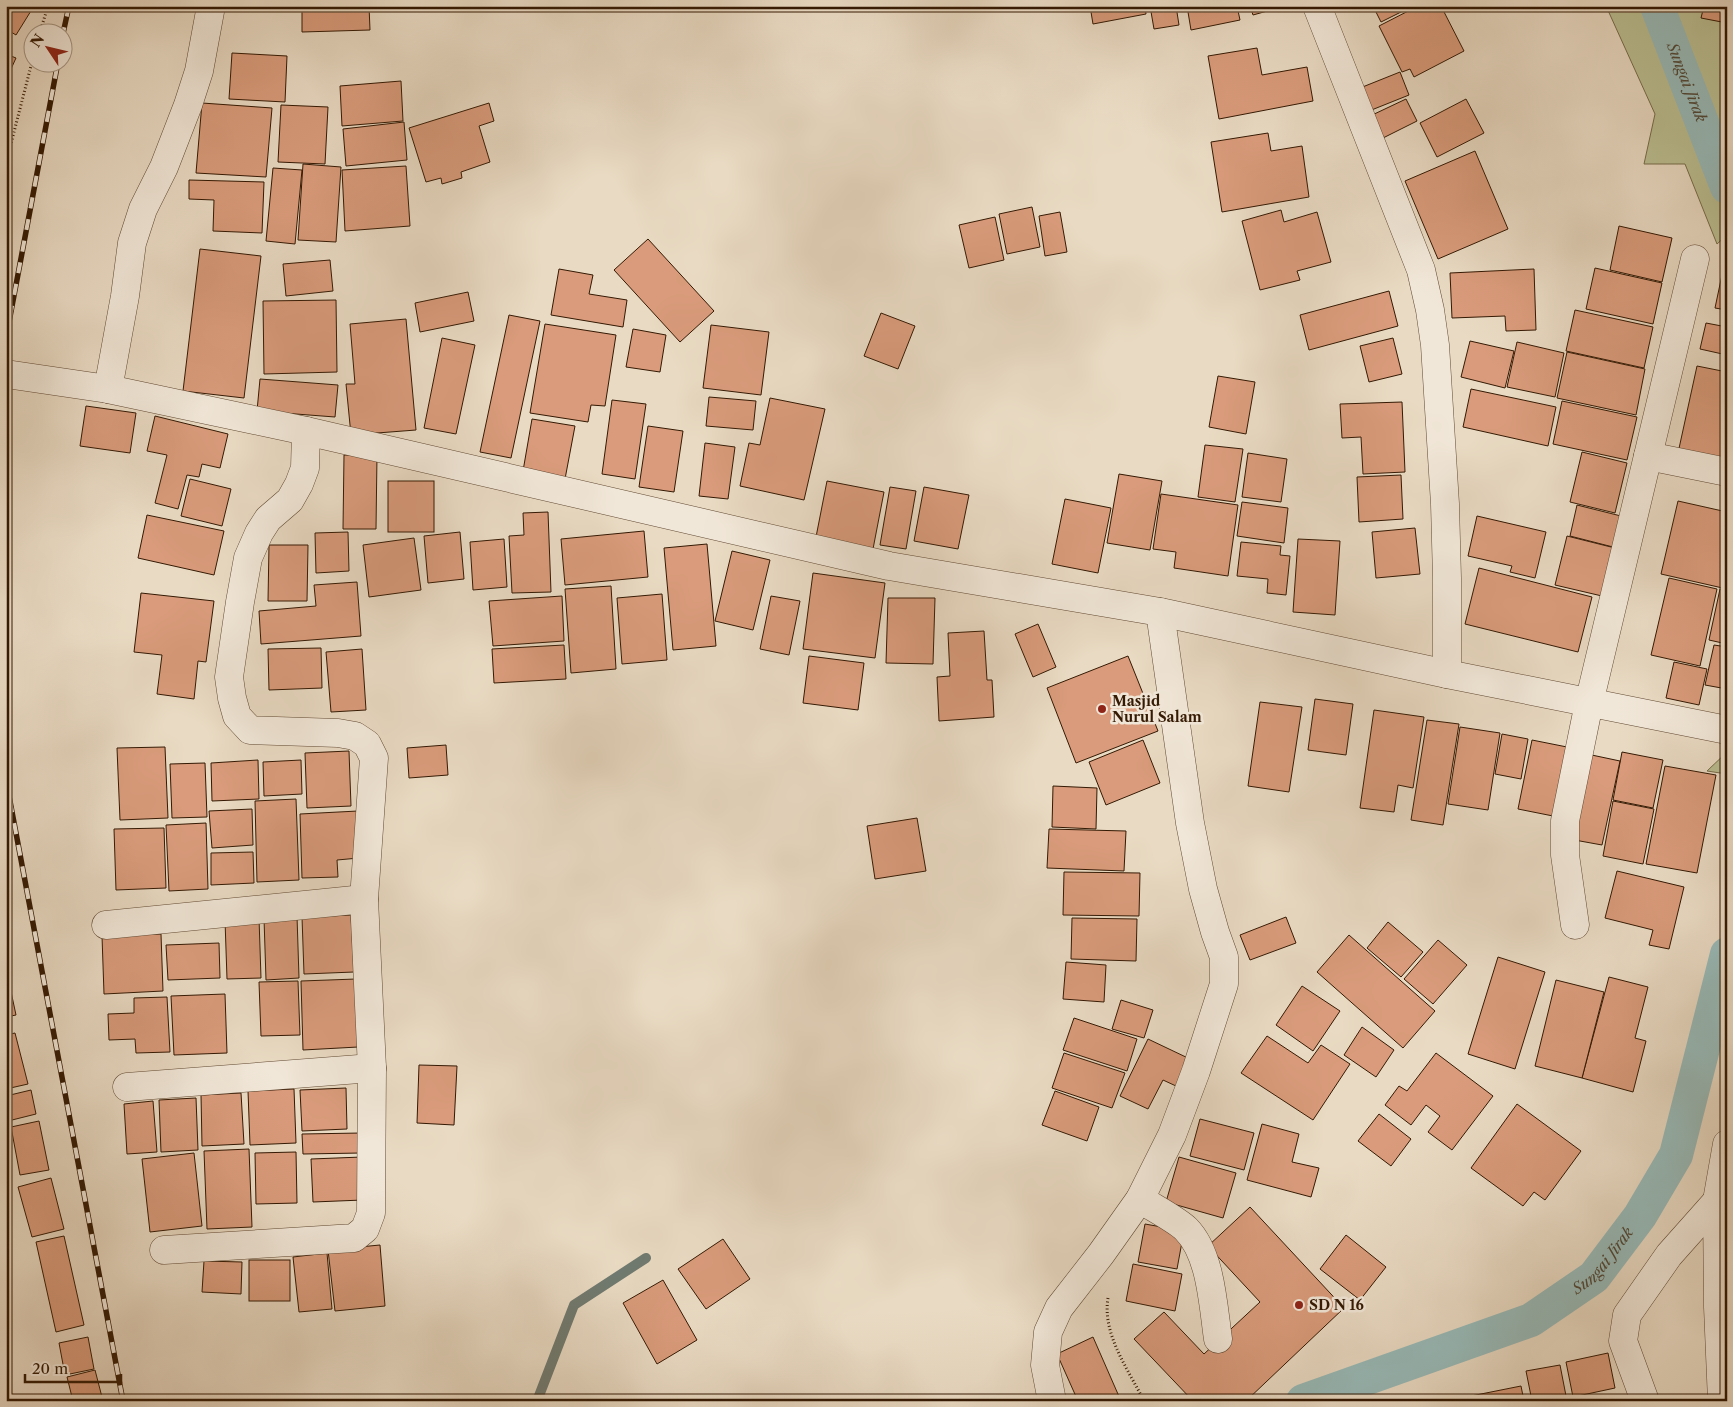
<svg xmlns="http://www.w3.org/2000/svg" width="1733" height="1407" viewBox="0 0 1733 1407" font-family="'Libre Caslon Text',serif">
<style>
.green{fill:#babe92;stroke:#776c4a}
.lines{fill:none;stroke-linecap:round;stroke-linejoin:round}
.stream{stroke:#707a70;stroke-width:10}
.canal{stroke:#98bab8;stroke-width:34}
.building{fill:#d99b7b;stroke:#341903}
.minor-casing{stroke:#614933;stroke-width:29}
.path{stroke:#341903;stroke-width:3;stroke-dasharray:1 2.5;stroke-linecap:butt}
.minor{stroke:#f1e7d8;stroke-width:28}
.rail-casing{stroke:#341903;stroke-width:5.5}
.rail{stroke:#f1e7d8;stroke-width:4;stroke-dasharray:11;stroke-linecap:butt}
.poi-dot{fill:#8f2418;stroke:#f1e7d8;stroke-width:2}
.labels{text-anchor:middle;stroke-width:5;stroke-linejoin:round;paint-order:stroke}
.poi-label{font-size:14px;font-weight:bold;fill:#341903;stroke:#f1e7d8;text-anchor:start}
.water-label{font-size:15px;font-style:italic;fill:#524939;stroke:#f1e7d8}
</style>
<rect width="100%" height="100%" fill="#e9dac3"/>
<filter id="stains"><feTurbulence type="fractalNoise" baseFrequency=".004" numOctaves="4"/><feColorMatrix values="0 0 0 0 .2 0 0 0 0 .09 0 0 0 0 .02 0 0 0 .5 -.17"/></filter>
<radialGradient id="worn" r=".72"><stop offset=".6" stop-color="#630" stop-opacity="0"/><stop offset="1" stop-color="#630" stop-opacity=".3"/></radialGradient>
<g class="green">
<path d="M1606 6H1722L1727 14V235L1717 244 1685 164H1644L1655 114Z"/>
<path d="M1727 752V774L1707 771Z"/>
</g>
<g class="lines">
<path class="stream" d="M537 1401 574 1305 646 1258"/>
<g class="canal">
<path id="s1" d="M1657 6 1727 187"/>
<path id="s2" d="M1303 1401 1531 1320 1594 1277 1640 1216 1676 1155 1727 954"/>
</g>
</g>
<g class="building">
<path d="M6 6H34L16 35 6 29Z"/>
<path d="M302 6H369L370 30 302 32Z"/>
<path d="M1090 6H1145L1146 14 1093 24Z"/>
<path d="M1150 6H1176L1179 25 1154 29Z"/>
<path d="M1187 6H1237L1240 20 1191 30Z"/>
<path d="M1250 6H1285L1253 15Z"/>
<path d="M1373 6H1413L1381 22Z"/>
<path d="M1418 6H1441L1464 51 1414 77 1410 69 1402 72 1379 26Z"/>
<path d="M1704 6H1727V23L1701 18Z"/>
<path d="M1257 48 1262 75 1307 67 1313 101 1219 119 1208 56Z"/>
<path d="M232 53 287 56 285 102 229 99Z"/>
<path d="M6 54 16 58 6 80Z"/>
<path d="M1400 72 1409 95 1369 111 1360 88Z"/>
<path d="M401 81 403 121 342 126 340 86Z"/>
<path d="M1406 99 1417 121 1379 140 1368 117Z"/>
<path d="M1466 99 1484 133 1437 157 1420 123Z"/>
<path d="M202 103 272 108 266 177 196 173Z"/>
<path d="M489 103 494 121 479 126 490 162 461 172 462 178 442 184 441 178 426 182 409 128Z"/>
<path d="M281 105 328 107 325 164 278 162Z"/>
<path d="M404 122 407 160 346 166 343 129Z"/>
<path d="M1268 133 1271 151 1302 146 1309 197 1222 212 1211 142Z"/>
<path d="M1475 151 1508 229 1438 259 1405 181Z"/>
<path d="M303 164 341 167 336 242 298 240Z"/>
<path d="M406 166 410 226 345 231 342 170Z"/>
<path d="M273 168 302 170 295 244 266 241Z"/>
<path d="M189 180 264 182 262 233 213 231 214 200 189 199Z"/>
<path d="M1032 207 1040 247 1007 254 999 214Z"/>
<path d="M1281 210 1284 222 1317 212 1331 262 1297 271 1300 280 1260 290 1242 221Z"/>
<path d="M1060 212 1067 252 1045 256 1039 216Z"/>
<path d="M995 217 1004 260 969 268 959 225Z"/>
<path d="M1619 226 1672 238 1662 282 1610 270Z"/>
<path d="M648 239 714 311 680 342 614 270Z"/>
<path d="M200 249 261 256 244 398 183 391Z"/>
<path d="M330 260 333 291 286 296 283 264Z"/>
<path d="M1595 268 1662 283 1653 324 1586 309Z"/>
<path d="M559 269 593 275 589 294 627 300 623 327 551 315Z"/>
<path d="M1534 269 1536 330 1506 331 1505 316 1452 318 1450 273Z"/>
<path d="M1723 270 1727 271V310L1715 308Z"/>
<path d="M1389 291 1398 326 1309 350 1300 315Z"/>
<path d="M468 292 474 321 420 332 415 303Z"/>
<path d="M336 300 337 372 264 374 263 301Z"/>
<path d="M1575 310 1653 327 1644 368 1566 351Z"/>
<path d="M881 313 915 326 898 369 864 356Z"/>
<path d="M509 315 540 321 511 458 480 452Z"/>
<path d="M406 319 416 430 351 435 346 384H355L350 324Z"/>
<path d="M1706 323 1727 327V355L1700 349Z"/>
<path d="M545 324 616 335 605 406 591 405 588 422 530 413Z"/>
<path d="M711 325 769 332 761 395 703 388Z"/>
<path d="M633 329 666 335 660 372 626 367Z"/>
<path d="M442 338 475 345 456 434 424 428Z"/>
<path d="M1393 338 1402 374 1369 382 1360 346Z"/>
<path d="M1470 341 1514 351 1505 388 1461 377Z"/>
<path d="M1517 342 1564 353 1555 397 1507 387Z"/>
<path d="M1567 352 1645 369 1636 415 1557 398Z"/>
<path d="M1697 366 1727 372V463L1678 453Z"/>
<path d="M1218 376 1255 382 1246 434 1209 427Z"/>
<path d="M260 379 338 385 335 417 257 411Z"/>
<path d="M1471 389 1556 407 1548 446 1463 427Z"/>
<path d="M709 397 756 401 753 430 706 426Z"/>
<path d="M770 398 825 409 804 500 740 486 749 443 760 445Z"/>
<path d="M612 400 646 404 635 479 602 474Z"/>
<path d="M1562 401 1637 417 1627 460 1553 444Z"/>
<path d="M1402 402 1405 472 1363 474 1361 437 1342 438 1340 404Z"/>
<path d="M86 406 136 413 130 453 80 446Z"/>
<path d="M155 416 228 434 220 468 202 464 199 477 187 475 178 509 155 503 167 455 147 451Z"/>
<path d="M532 419 575 426 565 479 523 471Z"/>
<path d="M648 426 683 431 674 492 639 487Z"/>
<path d="M705 443 735 447 728 499 699 496Z"/>
<path d="M1205 445 1243 449 1235 502 1198 497Z"/>
<path d="M1582 452 1627 463 1615 513 1570 502Z"/>
<path d="M1248 453 1287 459 1281 502 1242 497Z"/>
<path d="M344 455H377L376 529H343Z"/>
<path d="M1119 474 1162 481 1150 550 1107 543Z"/>
<path d="M1401 475 1403 519 1359 522 1357 477Z"/>
<path d="M190 479 231 489 222 526 181 516Z"/>
<rect x="388" y="481" width="46" height="51"/>
<path d="M827 481 884 492 873 549 816 537Z"/>
<path d="M890 487 916 491 906 549 880 545Z"/>
<path d="M924 487 969 495 958 549 914 541Z"/>
<path d="M1161 494 1238 505 1228 576 1174 568 1176 552 1153 549Z"/>
<path d="M1065 499 1111 508 1098 573 1052 564Z"/>
<path d="M1678 501 1727 512V537L1723 554 1727 555V589L1661 574Z"/>
<path d="M1242 502 1288 508 1284 543 1237 536Z"/>
<path d="M1577 505 1621 516 1613 547 1570 536Z"/>
<path d="M548 512 551 592 512 593 509 536 524 535 523 513Z"/>
<path d="M147 515 224 531 214 575 138 558Z"/>
<path d="M1477 516 1546 532 1535 578 1510 572 1512 566 1468 556Z"/>
<path d="M1415 528 1420 574 1376 578 1372 532Z"/>
<path d="M644 531 648 577 565 585 561 539Z"/>
<path d="M348 532 349 571 316 573 315 533Z"/>
<path d="M460 532 464 579 428 583 424 536Z"/>
<path d="M1567 536 1615 548 1602 596 1555 585Z"/>
<path d="M414 538 421 590 369 597 363 545Z"/>
<path d="M504 539 507 587 473 590 470 542Z"/>
<path d="M1298 539 1340 541 1335 615 1293 612Z"/>
<path d="M1241 542 1281 546 1280 555 1290 556 1286 595 1267 593 1268 579 1237 576Z"/>
<path d="M707 544 716 646 673 650 664 548Z"/>
<path d="M269 545H308L307 601H268Z"/>
<path d="M732 551 770 560 753 630 715 621Z"/>
<path d="M1479 568 1592 597 1578 652 1465 624Z"/>
<path d="M813 573 885 583 875 658 803 649Z"/>
<path d="M1669 578 1717 589 1700 666 1651 655Z"/>
<path d="M357 582 361 636 261 644 259 611 316 606 314 585Z"/>
<path d="M611 586 616 669 571 673 565 589Z"/>
<path d="M1720 589 1727 590V644L1709 640Z"/>
<path d="M141 593 214 601 206 662 198 661 194 699 157 694 162 655 134 652Z"/>
<path d="M662 594 667 660 622 664 617 598Z"/>
<path d="M562 596 564 641 493 646 489 601Z"/>
<path d="M771 596 800 601 789 655 760 649Z"/>
<path d="M888 598H935L933 664 886 663Z"/>
<path d="M1038 624 1056 667 1033 677 1015 634Z"/>
<path d="M984 631 987 680H992L994 717 939 721 937 677 950 676 948 633Z"/>
<path d="M564 645 566 679 494 683 492 649Z"/>
<path d="M1714 645 1727 647V689L1705 685Z"/>
<path d="M321 648 322 688 269 690 268 649Z"/>
<path d="M362 649 366 710 331 712 326 652Z"/>
<path d="M809 656 864 663 858 710 803 703Z"/>
<path d="M1128 656 1158 731 1076 763 1047 688Z"/>
<path d="M1674 662 1707 669 1699 705 1666 698Z"/>
<path d="M1315 699 1353 704 1346 755 1308 750Z"/>
<path d="M1260 702 1302 707 1289 792 1248 786Z"/>
<path d="M1374 710 1424 717 1413 788 1398 785 1394 812 1360 808Z"/>
<path d="M1427 720 1459 724 1443 825 1411 820Z"/>
<path d="M1460 727 1500 733 1488 810 1448 804Z"/>
<path d="M1502 734 1528 739 1521 779 1495 774Z"/>
<path d="M1143 740 1160 783 1106 805 1089 762Z"/>
<path d="M1532 740 1572 748 1558 817 1518 809Z"/>
<path d="M446 745 448 775 409 778 407 748Z"/>
<path d="M165 747 168 818 120 820 117 748Z"/>
<path d="M349 751 351 806 307 808 305 753Z"/>
<path d="M1622 752 1663 760 1653 808 1613 800Z"/>
<path d="M1587 754 1620 761 1602 845 1569 839Z"/>
<path d="M258 760 259 799 212 801 211 763Z"/>
<path d="M301 760 302 794 264 796 263 762Z"/>
<path d="M205 763 207 817 172 818 170 764Z"/>
<path d="M1665 766 1716 775 1697 873 1646 864Z"/>
<path d="M1053 786 1097 788 1096 829 1052 827Z"/>
<path d="M296 799 299 880 257 882 255 801Z"/>
<path d="M1613 801 1654 809 1643 864 1603 856Z"/>
<path d="M252 809 253 845 212 848 209 811Z"/>
<path d="M358 811 359 858 337 860 338 877 302 878 300 814Z"/>
<path d="M917 818 926 871 875 879 867 826Z"/>
<path d="M206 823 208 889 169 891 166 825Z"/>
<path d="M164 828 166 888 116 890 114 829Z"/>
<path d="M1049 829 1126 831 1124 871 1047 868Z"/>
<path d="M253 852 254 883 211 885V853Z"/>
<path d="M1617 871 1684 887 1669 949 1649 945 1653 930 1605 918Z"/>
<path d="M1064 872 1140 873 1139 916 1063 915Z"/>
<path d="M351 915 354 972 304 974 302 917Z"/>
<path d="M297 916 299 978 266 980 264 918Z"/>
<path d="M1286 917 1296 943 1250 960 1240 935Z"/>
<path d="M259 918 261 978 227 979 225 920Z"/>
<path d="M1072 918 1137 919 1136 961 1071 959Z"/>
<path d="M1388 922 1423 952 1401 977 1367 948Z"/>
<path d="M161 934 163 991 104 994 102 936Z"/>
<path d="M1349 935 1435 1011 1403 1048 1317 972Z"/>
<path d="M1438 940 1467 965 1433 1004 1404 979Z"/>
<path d="M219 943 220 978 168 980 166 945Z"/>
<path d="M1498 957 1545 972 1515 1069 1468 1054Z"/>
<path d="M1066 962 1106 965 1104 1002 1063 999Z"/>
<path d="M1609 977 1648 987 1635 1038 1646 1041 1633 1092 1582 1078Z"/>
<path d="M356 979 358 1047 303 1050 301 981Z"/>
<path d="M1556 980 1604 992 1582 1078 1535 1066Z"/>
<path d="M298 981 300 1035 261 1036 259 982Z"/>
<path d="M1302 986 1340 1011 1313 1051 1276 1025Z"/>
<path d="M6 987H10L16 1015 6 1017Z"/>
<path d="M225 994 227 1053 174 1055 171 996Z"/>
<path d="M167 997 170 1052 136 1053 135 1039 109 1040 108 1014 134 1013V998Z"/>
<path d="M1121 1000 1153 1010 1144 1038 1112 1029Z"/>
<path d="M1074 1018 1137 1039 1127 1071 1063 1050Z"/>
<path d="M1362 1027 1394 1050 1376 1077 1344 1055Z"/>
<path d="M15 1033 28 1084 6 1089V1035Z"/>
<path d="M1267 1036 1308 1063 1321 1045 1350 1064 1313 1120 1241 1073Z"/>
<path d="M1148 1039 1190 1059 1176 1086 1163 1080 1148 1109 1120 1096Z"/>
<path d="M1064 1053 1125 1073 1112 1108 1052 1088Z"/>
<path d="M1436 1053 1493 1096 1452 1150 1428 1132 1440 1116 1426 1105 1411 1125 1385 1105 1399 1086 1407 1091Z"/>
<path d="M419 1065 457 1066 454 1125 417 1123Z"/>
<path d="M346 1088 347 1129 302 1131 300 1090Z"/>
<path d="M294 1089 296 1143 250 1145 248 1091Z"/>
<path d="M31 1090 36 1114 8 1121 6 1111V1096Z"/>
<path d="M1055 1091 1099 1107 1087 1141 1042 1125Z"/>
<path d="M241 1093 244 1144 202 1146 201 1095Z"/>
<path d="M196 1098 198 1150 161 1152 159 1100Z"/>
<path d="M153 1101 157 1152 127 1154 124 1104Z"/>
<path d="M1517 1104 1581 1151 1545 1200 1534 1192 1523 1206 1471 1168Z"/>
<path d="M1379 1114 1411 1139 1391 1166 1358 1141Z"/>
<path d="M1200 1119 1254 1133 1244 1170 1190 1156Z"/>
<path d="M39 1121 49 1170 20 1175 11 1127Z"/>
<path d="M1262 1124 1299 1134 1292 1162 1319 1168 1311 1197 1247 1180Z"/>
<path d="M361 1133V1153L303 1154 302 1134Z"/>
<path d="M249 1149 252 1227 207 1229 204 1151Z"/>
<path d="M296 1152 297 1203 256 1204 255 1153Z"/>
<path d="M194 1153 202 1226 150 1232 142 1159Z"/>
<path d="M362 1157 363 1200 313 1202 311 1159Z"/>
<path d="M1179 1157 1236 1173 1223 1218 1166 1202Z"/>
<path d="M51 1178 64 1229 32 1237 18 1187Z"/>
<path d="M1250 1207 1344 1308 1246 1401H1193L1134 1339 1164 1312 1204 1354 1260 1302 1208 1246Z"/>
<path d="M1145 1224 1184 1231 1177 1269 1138 1262Z"/>
<path d="M1346 1235 1386 1267 1360 1300 1320 1269Z"/>
<path d="M64 1236 84 1325 56 1332 36 1242Z"/>
<path d="M723 1239 750 1279 706 1309 678 1269Z"/>
<path d="M380 1245 385 1306 335 1311 328 1250Z"/>
<path d="M327 1253 332 1309 299 1312 293 1257Z"/>
<rect x="249" y="1260" width="41" height="41"/>
<path d="M204 1261 242 1262 241 1294 202 1292Z"/>
<path d="M1133 1264 1182 1274 1175 1311 1126 1301Z"/>
<path d="M663 1280 697 1340 657 1364 623 1303Z"/>
<path d="M88 1337 94 1369 65 1375 59 1343Z"/>
<path d="M1093 1337 1121 1401H1078L1057 1354Z"/>
<path d="M1608 1353 1615 1388 1573 1397 1566 1362Z"/>
<path d="M1560 1365 1567 1401H1532L1526 1371Z"/>
<path d="M95 1370 103 1401H73L67 1377Z"/>
<path d="M1521 1386 1524 1401H1467L1466 1397Z"/>
</g>
<g class="lines">
<g class="minor-casing">
<g id="minor">
<path d="M1317 6 1421 270 1430 310 1435 345 1445 504 1447 578V674"/>
<path d="M6 374 108 389 306 431 889 566 1160 612 1447 674 1727 730"/>
<path d="M108 389 125 296 132 243 143 209 164 167 188 105 199 71 211 6"/>
<path d="M1648 456 1727 472"/>
<path d="M106 925 364 899"/>
<path d="M1575 925 1565 855V821L1589 703 1695 259"/>
<path d="M127 1087 372 1068"/>
<path d="M1140 1199C1152 1207 1177 1220 1186 1229 1211 1254 1213 1305 1218 1339"/>
<path d="M164 1250 354 1238 365 1229 371 1213 372 1068 364 899 374 758 367 744 355 736 338 733 250 730 237 716 232 698 229 677 240 602 248 558 259 533 268 519 290 500 299 484 305 468 306 431"/>
<path d="M1052 1401 1045 1365 1048 1332 1059 1308 1101 1254 1140 1199 1172 1135 1196 1071 1224 984V957L1215 932 1203 889 1190 823 1160 612"/>
<path d="M1645 1401 1623 1341 1627 1315 1669 1255 1717 1201"/>
<path d="M1722 1401 1718 1307 1717 1201 1727 1144"/>
</g>
</g>
<g class="path">
<path d="M40 32 48 6"/>
<path d="M6 163 32 62"/>
<path d="M1108 1298C1102 1334 1128 1369 1144 1401"/>
</g>
<use href="#minor" class="minor"/>
<g class="rail-casing">
<g id="rail">
<path d="M62 38 69 6"/>
<path d="M6 338 58 62"/>
<path d="M6 780 123 1401"/>
</g>
</g>
<use href="#rail" class="rail"/>
</g>
<g class="poi-dot">
<circle cx="1102" cy="709" r="5"/>
<circle cx="1299" cy="1305" r="5"/>
</g>
<g class="labels">
<g class="poi-label">
<text x="1112" y="706">Masjid<tspan x="1112" dy="16">Nurul Salam</tspan></text>
<text x="1309" y="1310">SD N 16</text>
</g>
<g class="water-label">
<text dy="5" stroke="none"><textPath href="#s1" startOffset="82">Sungai Jirak</textPath></text>
<text dy="5" stroke="none"><textPath href="#s2" startOffset="336">Sungai Jirak</textPath></text>
</g>
</g>
<rect width="1733" height="1407" fill="none" stroke="#e9dac3" stroke-width="25"/>
<rect x="8" y="8" width="1718" height="1392" fill="none" stroke="#341903" stroke-width="2.5"/>
<rect x="12" y="12" width="1708" height="1382" fill="none" stroke="#341903"/>
<g transform="translate(48 48) rotate(305)"><circle r="24" fill="#f1e7d8" stroke="#a59583"/>
<path d="M0-4L9 19L0 12L-9 19Z" fill="#8f2418"/>
<text y="-8" font-size="14" font-weight="bold" text-anchor="middle" fill="#341903">N</text>
</g>
<path d="M25 1374v8h96v-8" fill="none" stroke="#341903" stroke-width="2.5"/>
<text x="32" y="1374" font-size="15" fill="#341903" stroke="#f1e7d8" stroke-width="4" paint-order="stroke">20 m</text>
<rect width="100%" height="100%" filter="url(#stains)"/>
<rect width="100%" height="100%" fill="url(#worn)"/>
</svg>
